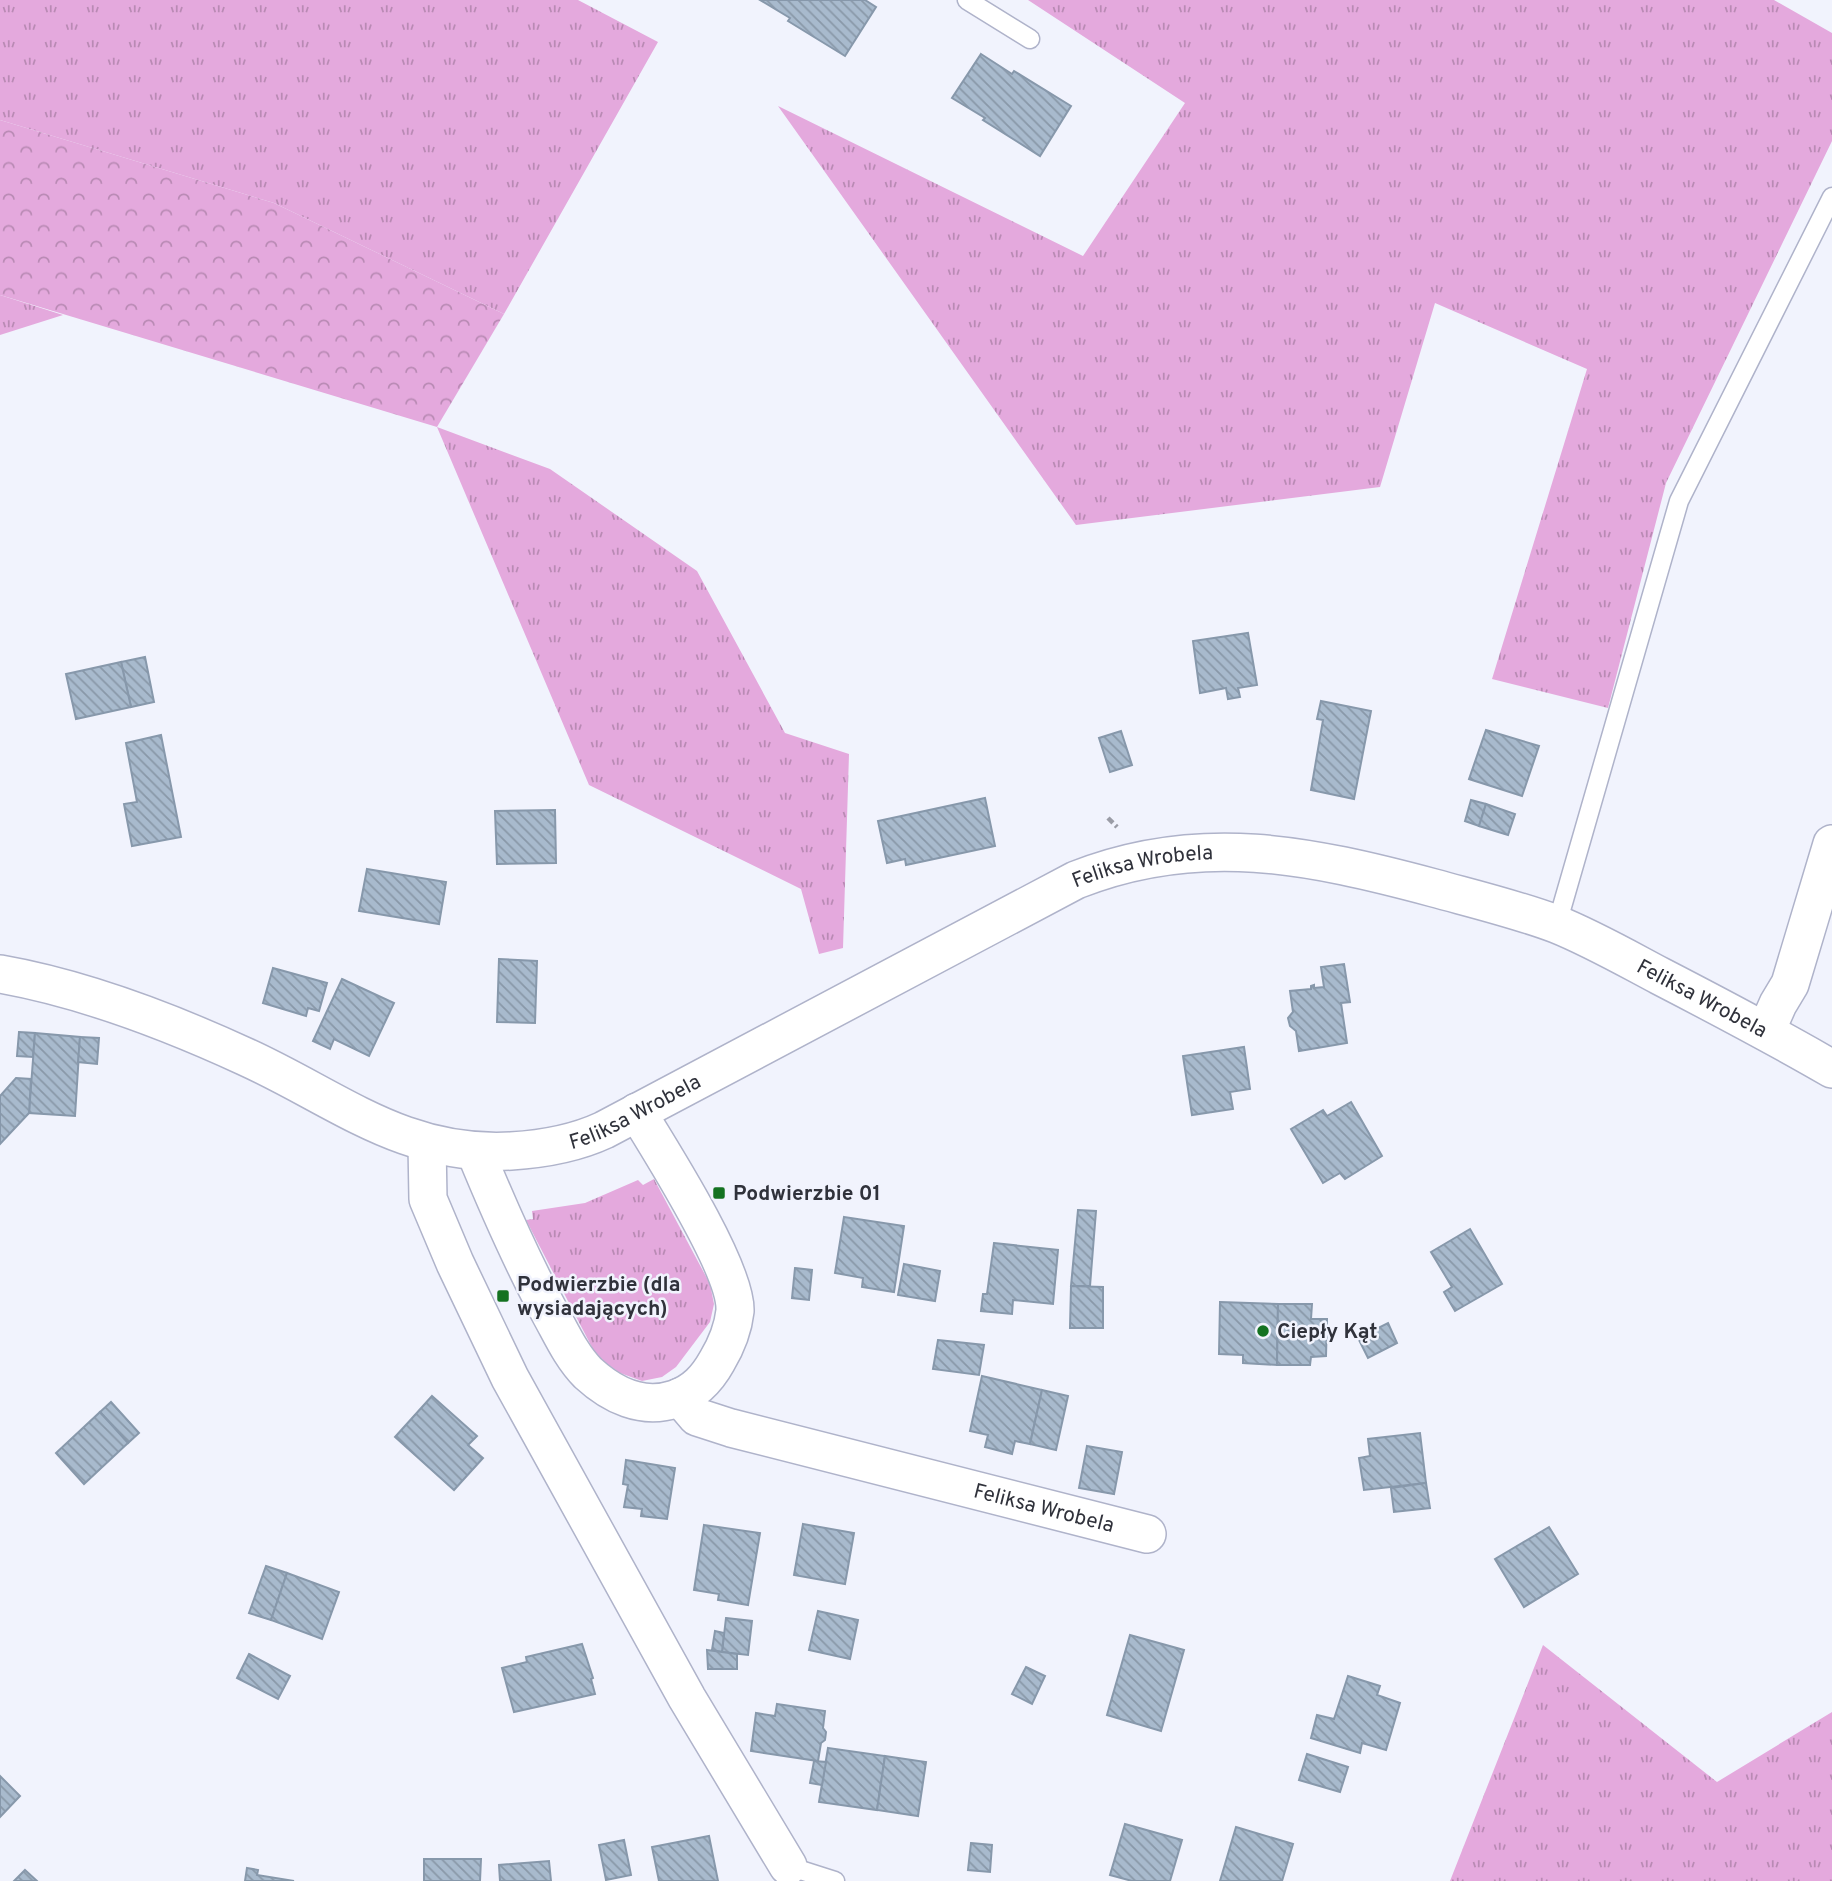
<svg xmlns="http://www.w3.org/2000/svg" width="1832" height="1881" viewBox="0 0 1832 1881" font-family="Overpass,sans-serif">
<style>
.grass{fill:url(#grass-tufts)}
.forest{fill:url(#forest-crowns)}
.building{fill:url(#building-back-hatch);stroke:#8798ab;stroke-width:2}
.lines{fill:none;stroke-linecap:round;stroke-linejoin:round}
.service-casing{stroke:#afb3ca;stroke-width:21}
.minor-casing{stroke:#afb3ca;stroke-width:40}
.path{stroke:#9a9ca6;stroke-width:4.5;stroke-dasharray:7 3.5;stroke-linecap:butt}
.service{stroke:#fff;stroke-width:18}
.minor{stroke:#fff;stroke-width:37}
.poi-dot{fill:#147221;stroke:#f1f3fd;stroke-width:2.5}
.labels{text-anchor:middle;stroke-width:5;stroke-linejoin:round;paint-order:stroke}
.street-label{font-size:21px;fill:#30323b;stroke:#f1f3fd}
.poi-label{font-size:21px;font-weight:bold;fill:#30323b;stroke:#f1f3fd;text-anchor:start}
</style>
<defs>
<pattern id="grass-tufts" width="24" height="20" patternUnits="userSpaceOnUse" patternTransform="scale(1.75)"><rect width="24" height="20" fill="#e4a9dd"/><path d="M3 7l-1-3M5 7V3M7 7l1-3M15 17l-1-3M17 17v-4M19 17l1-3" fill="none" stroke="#b98ab4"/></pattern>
<pattern id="forest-crowns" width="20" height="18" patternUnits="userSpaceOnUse" patternTransform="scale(1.75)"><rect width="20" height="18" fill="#e4a9dd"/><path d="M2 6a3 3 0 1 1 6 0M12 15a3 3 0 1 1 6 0" fill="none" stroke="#b98ab4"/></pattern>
<pattern id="building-back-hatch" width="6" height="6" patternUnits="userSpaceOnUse" patternTransform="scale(1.75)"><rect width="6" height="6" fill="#a8bacd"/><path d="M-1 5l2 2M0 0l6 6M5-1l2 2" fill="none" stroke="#8998a8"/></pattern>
</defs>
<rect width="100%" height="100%" fill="#f1f3fd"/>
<g class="grass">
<path d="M0 0H578L658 42 504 314 274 203 0 120Z"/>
<path d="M1028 0H1774L1832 33V141L1666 483 1608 708 1492 679 1587 369 1435 303 1380 487 1076 525 778 106 1083 256 1185 103Z"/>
<path d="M0 295 63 315 0 335Z"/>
<path d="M437 427 550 469 697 571 785 733 849 754 843 948 819 954 801 889 589 785Z"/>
<path d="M654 1179 710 1284 714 1304 710 1322 676 1367 662 1377 642 1381 620 1373 597 1357 526 1220 533 1219 532 1211 585 1203 638 1180 643 1185Z"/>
<path d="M1543 1645 1717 1782 1832 1712V1881H1450Z"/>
</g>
<path class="forest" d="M0 120 274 203 504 314 437 427 0 295Z"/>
<g class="building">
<path d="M760 0H865L876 7 845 56 788 21 790 18Z"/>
<path d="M981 54 1012 74 1014 71 1071 106 1040 156 983 120 985 118 952 98Z"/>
<path d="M1248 633 1257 685 1238 688 1240 697 1228 699 1226 688 1200 693 1193 641Z"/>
<path d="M145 657 154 702 131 707 121 662Z"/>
<path d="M121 662 131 707 76 719 66 674Z"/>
<path d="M1321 701 1371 711 1354 799 1311 790 1323 720 1317 719Z"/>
<path d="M1486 730 1539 746 1522 796 1469 779Z"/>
<path d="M1121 731 1132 765 1110 772 1099 738Z"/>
<path d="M161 735 181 837 132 846 124 804 137 802 126 743Z"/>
<path d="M985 798 995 846 906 865 905 859 887 863 878 821Z"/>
<path d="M1471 800 1486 804 1479 826 1465 821Z"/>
<path d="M1486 804 1515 814 1508 835 1479 826Z"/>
<path d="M555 810 556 863 497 864 495 811Z"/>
<path d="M367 869 446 882 439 924 359 911Z"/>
<path d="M499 959 537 961 535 1023 497 1022Z"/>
<path d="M1344 964 1350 1002 1341 1003 1347 1043 1299 1051 1296 1031 1290 1026 1288 1018 1293 1012 1290 991 1311 989V986L1314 985V988L1324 987 1321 967Z"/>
<path d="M273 968 327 983 319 1011 308 1008 306 1016 263 1003Z"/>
<path d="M342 979 394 1003 369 1056 334 1039 330 1049 313 1041Z"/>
<path d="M19 1032 35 1033 33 1057 17 1056Z"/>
<path d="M35 1033 80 1037 75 1116 29 1113Z"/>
<path d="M80 1037 99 1038 97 1064 78 1062Z"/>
<path d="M1244 1047 1250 1089 1230 1092 1233 1109 1192 1115 1183 1056Z"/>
<path d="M16 1078 31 1079 29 1113 0 1144V1096Z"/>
<path d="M1351 1102 1382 1156 1345 1179 1340 1173 1323 1183 1291 1129 1323 1110 1327 1116Z"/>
<path d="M1078 1210 1096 1211 1090 1286H1071Z"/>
<path d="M844 1217 904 1226 894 1292 862 1287 863 1278 835 1273Z"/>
<path d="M1470 1229 1502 1284 1455 1311 1444 1292 1452 1287 1431 1252Z"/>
<path d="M994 1243 1058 1250 1053 1304 1013 1300 1012 1314 981 1311 983 1294H987Z"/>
<path d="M904 1264 940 1271 935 1301 898 1295Z"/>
<path d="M795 1268 812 1270 809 1300 792 1298Z"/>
<path d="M1071 1286 1103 1287V1328H1070Z"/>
<path d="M1220 1302 1278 1304 1277 1365 1243 1363V1355L1219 1354Z"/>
<path d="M1278 1304H1312L1311 1319H1327L1326 1356 1311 1357 1310 1365H1277Z"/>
<path d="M1388 1323 1397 1343 1368 1358 1358 1338Z"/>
<path d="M938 1340 984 1345 979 1375 933 1369Z"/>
<path d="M982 1376 1042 1390 1030 1444 1015 1441 1012 1454 985 1447 988 1435 970 1431Z"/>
<path d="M1042 1390 1068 1396 1056 1450 1030 1444Z"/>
<path d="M432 1396 477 1436 468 1445 483 1458 454 1490 395 1437Z"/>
<path d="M111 1402 139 1433 128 1443 100 1412Z"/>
<path d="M100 1412 128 1443 84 1484 56 1453Z"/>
<path d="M1420 1433 1426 1483 1364 1490 1359 1458 1370 1456 1368 1439Z"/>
<path d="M1087 1446 1122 1452 1114 1494 1079 1488Z"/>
<path d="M626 1460 675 1468 667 1519 641 1516 642 1509 624 1507 628 1485 623 1484Z"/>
<path d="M1426 1483 1430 1508 1394 1512 1391 1488Z"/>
<path d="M803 1524 854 1533 845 1584 794 1575Z"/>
<path d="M704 1525 760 1533 748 1605 718 1600 719 1594 694 1590Z"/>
<path d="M1549 1527 1578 1574 1524 1607 1495 1559Z"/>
<path d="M266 1566 287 1573 271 1620 249 1613Z"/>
<path d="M287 1573 339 1592 322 1639 271 1620Z"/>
<path d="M818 1611 858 1620 850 1659 809 1650Z"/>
<path d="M726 1618 752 1621 748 1655 722 1652Z"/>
<path d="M715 1631 724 1633 722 1652 712 1650Z"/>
<path d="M1130 1635 1184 1650 1161 1731 1107 1715Z"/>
<path d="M582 1644 593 1678 591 1679 595 1694 514 1712 502 1668 527 1662 526 1657Z"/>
<path d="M707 1650 737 1654V1669H708Z"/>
<path d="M249 1654 290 1676 278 1699 237 1678Z"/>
<path d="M1026 1667 1045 1676 1032 1704 1012 1694Z"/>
<path d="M1348 1676 1380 1686 1377 1695 1400 1703 1386 1750 1362 1743 1360 1753 1311 1738 1317 1715 1334 1719Z"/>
<path d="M777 1704 825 1711 823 1728 826 1732 825 1740 821 1743 818 1761 751 1751 756 1713 775 1716Z"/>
<path d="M828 1748 885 1756 877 1810 819 1802Z"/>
<path d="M1307 1754 1348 1767 1340 1792 1299 1780Z"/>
<path d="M885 1756 926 1762 918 1816 877 1810Z"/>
<path d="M814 1761 826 1762 822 1785 810 1783Z"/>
<path d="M0 1776 20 1796 0 1817Z"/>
<path d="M1125 1824 1182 1840 1170 1881H1132L1110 1875Z"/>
<path d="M1236 1827 1293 1844 1282 1881H1220Z"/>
<path d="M709 1836 718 1881H659L652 1847Z"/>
<path d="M624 1840 631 1875 606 1880 599 1845Z"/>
<path d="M971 1843 992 1845 990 1872 968 1870Z"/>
<path d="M424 1859H481L480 1881H424Z"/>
<path d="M549 1861 551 1881H500L499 1865Z"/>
<path d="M247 1868 258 1870 257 1875 294 1881H245Z"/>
<path d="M25 1870 37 1881H14Z"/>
</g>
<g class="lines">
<g class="service-casing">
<g id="service">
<path d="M967 0 1030 39"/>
<path d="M1557 924 1679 501 1832 197"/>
<path d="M788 1866 835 1881"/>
</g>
</g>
<g class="minor-casing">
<g id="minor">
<path id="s1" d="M0 974C85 989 168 1021 246 1057 338 1099 403 1157 511 1151 544 1149 574 1144 604 1130L1076 880C1200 831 1310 855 1434 888 1474 899 1516 909 1556 924 1591 938 1626 958 1660 976 1718 1006 1775 1036 1832 1069"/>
<path d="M1766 1031 1778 1004 1790 984 1832 844"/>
<path d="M427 1144 428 1199 455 1263 510 1378 687 1698 788 1866"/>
<path d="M475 1151C498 1207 522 1262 551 1315 562 1335 572 1357 588 1373 612 1395 642 1410 675 1399 695 1392 707 1379 717 1361 726 1346 733 1329 735 1311 737 1270 661 1151 637 1112"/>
<path id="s2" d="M680 1397 697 1417 731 1428 1147 1534"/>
</g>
</g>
<path class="path" d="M1108 818 1117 827"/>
<use href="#service" class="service"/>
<use href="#minor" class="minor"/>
</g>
<g class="poi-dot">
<rect x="712" y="1186" width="14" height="14" rx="3.5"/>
<rect x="496" y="1289" width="14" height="14" rx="3.5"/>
<circle cx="1263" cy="1331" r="7"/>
</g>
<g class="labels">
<g class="street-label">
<text dy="7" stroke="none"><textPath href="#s1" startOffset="1244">Feliksa Wrobela</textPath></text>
<text dy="7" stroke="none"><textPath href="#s1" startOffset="1832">Feliksa Wrobela</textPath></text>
<text dy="7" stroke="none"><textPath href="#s1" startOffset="677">Feliksa Wrobela</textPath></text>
<text dy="7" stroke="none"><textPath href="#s2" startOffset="385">Feliksa Wrobela</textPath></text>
</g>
<g class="poi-label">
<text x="733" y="1200">Podwierzbie 01</text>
<text x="517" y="1291">Podwierzbie (dla<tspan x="517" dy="24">wysiadających)</tspan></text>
<text x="1277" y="1338">Ciepły Kąt</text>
</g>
</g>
</svg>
